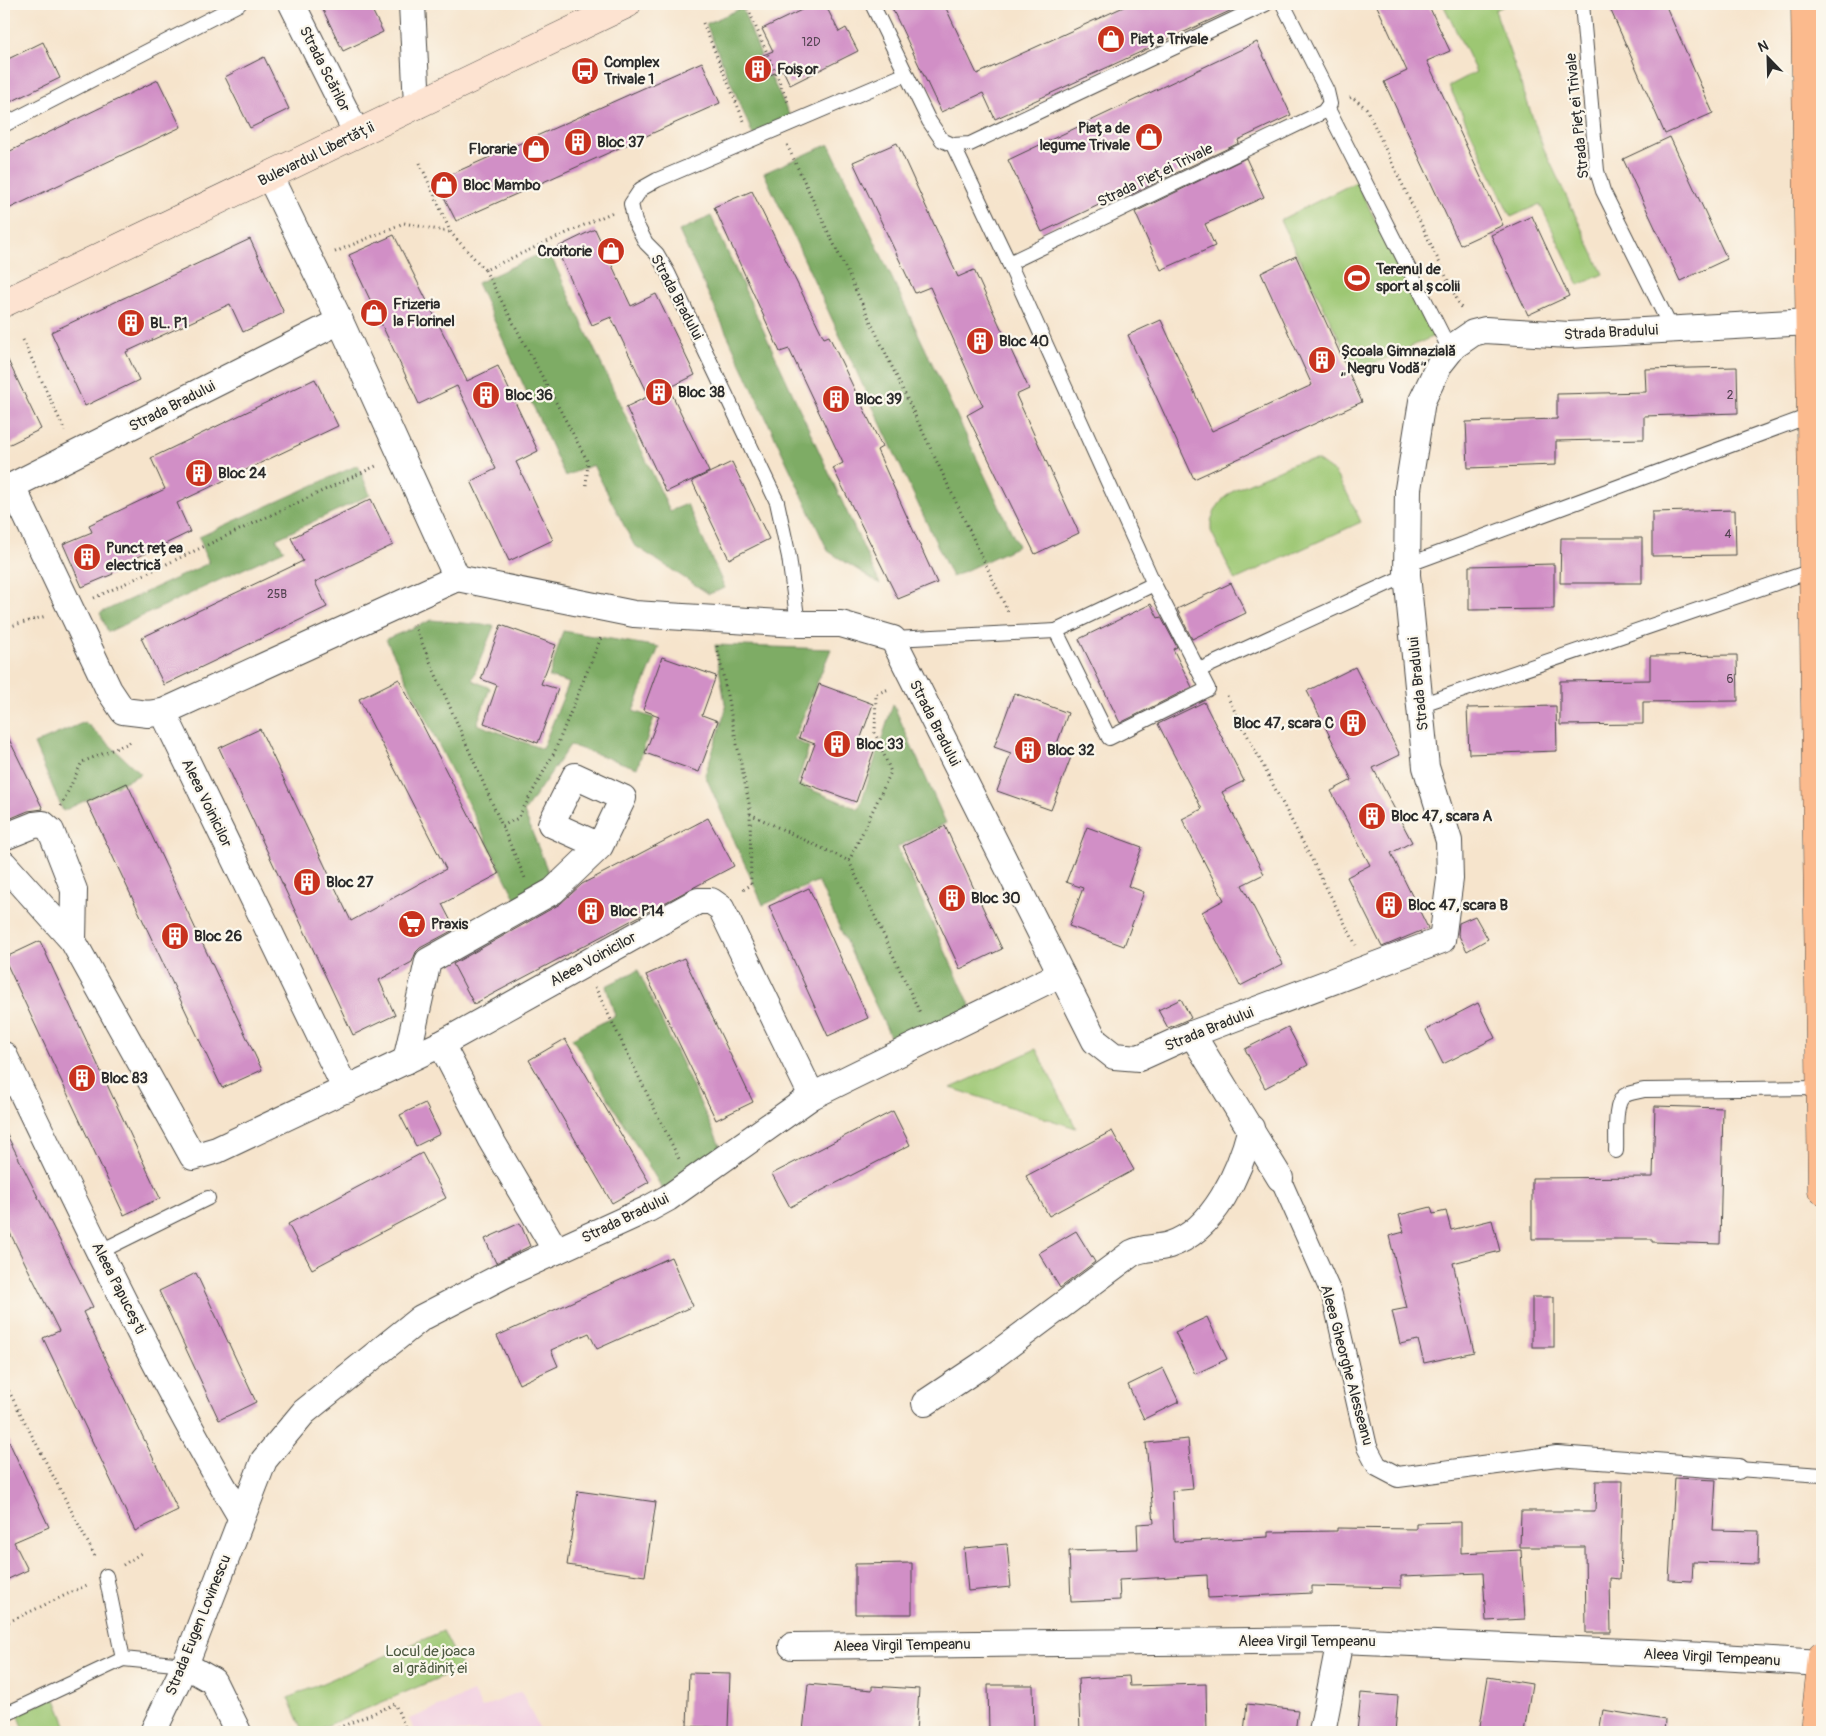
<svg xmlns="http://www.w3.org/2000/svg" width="1826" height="1736" viewBox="0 0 1826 1736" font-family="Pangolin,sans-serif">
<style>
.built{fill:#f2cfe1}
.green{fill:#9dc773;stroke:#64794f}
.forest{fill:#7eac65;stroke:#546c48}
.building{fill:#d18fc6}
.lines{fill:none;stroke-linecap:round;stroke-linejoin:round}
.service-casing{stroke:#494743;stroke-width:16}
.pedestrian-casing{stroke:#494743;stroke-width:22}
.minor-casing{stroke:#494743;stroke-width:28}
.secondary-casing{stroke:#494743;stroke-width:29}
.primary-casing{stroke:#494743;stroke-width:29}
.path{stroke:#494743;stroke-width:3;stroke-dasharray:1 4;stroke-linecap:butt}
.service{stroke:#fff;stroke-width:14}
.pedestrian{stroke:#fff;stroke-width:20}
.minor{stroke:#fff;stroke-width:26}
.secondary{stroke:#fde3d1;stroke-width:28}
.primary{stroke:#fbba8d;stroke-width:28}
.labels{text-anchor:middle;stroke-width:4.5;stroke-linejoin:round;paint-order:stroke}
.number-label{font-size:12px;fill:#544452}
.poi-label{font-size:15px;font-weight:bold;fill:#2b2b2b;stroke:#fbf7ec;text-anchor:start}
.street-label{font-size:15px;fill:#2b2b2b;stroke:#fbf7ec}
.park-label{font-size:15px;fill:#4d5a41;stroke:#fbf7ec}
</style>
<rect width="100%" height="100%" fill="#fbf7ec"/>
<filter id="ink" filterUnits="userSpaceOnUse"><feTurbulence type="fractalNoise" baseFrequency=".02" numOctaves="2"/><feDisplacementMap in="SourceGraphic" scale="10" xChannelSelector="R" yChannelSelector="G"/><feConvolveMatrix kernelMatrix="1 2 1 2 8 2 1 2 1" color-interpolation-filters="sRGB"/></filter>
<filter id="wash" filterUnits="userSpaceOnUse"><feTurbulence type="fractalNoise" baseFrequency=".0096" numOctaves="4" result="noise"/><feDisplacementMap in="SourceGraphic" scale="20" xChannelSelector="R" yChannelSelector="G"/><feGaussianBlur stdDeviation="1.12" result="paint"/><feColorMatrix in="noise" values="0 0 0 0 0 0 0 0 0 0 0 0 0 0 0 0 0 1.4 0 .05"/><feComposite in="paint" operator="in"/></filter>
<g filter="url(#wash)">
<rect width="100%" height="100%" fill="#f6e4cc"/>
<path class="built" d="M521 1691 540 1730 534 1732H414L410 1719 473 1692 482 1708Z"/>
<g class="green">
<path d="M1443 4H1503L1504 6 1495 10 1543 147 1603 274 1579 285 1540 204 1511 217 1449 86 1476 72Z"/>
<path d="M1356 182 1434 336 1356 372 1280 220Z"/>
<path d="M1317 460 1334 472 1347 493 1361 522 1235 580 1211 531V521L1215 510 1224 498 1236 489 1297 462Z"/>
<path d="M1036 1049 1076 1128 951 1088Z"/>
<path d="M443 1631 462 1668 312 1732H303L288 1698Z"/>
<path d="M55 1697 69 1732H25L18 1714Z"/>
</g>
<g class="forest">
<path d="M742 8 761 56 746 63 754 81 770 75 791 118 753 135 706 24Z"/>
<path d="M829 144 1018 546 952 577 764 173Z"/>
<path d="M711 216 880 584 828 551 679 231Z"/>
<path d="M548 250 670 511 687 504 725 588 709 594 634 545 593 465 565 476 477 283Z"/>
<path d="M358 465 370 495 276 539 284 550 108 632 100 613 209 563 199 537Z"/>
<path d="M432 620 494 626 472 680 490 688 477 724 542 749 569 683 549 677 563 631 659 647 633 711 654 718 637 768 570 745 524 812 553 884 517 902 386 639Z"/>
<path d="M715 645 831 649 794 739 809 747 797 784 859 809 893 704 946 823 897 847 973 1011 895 1047 818 881 763 905 705 775 726 709Z"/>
<path d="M85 722 141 774 63 811 34 744Z"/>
<path d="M638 970 723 1152 665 1193 572 1038 615 1016 606 986Z"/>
</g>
<g id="blocks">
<g class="building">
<path d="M320 4H369L383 32 343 51Z"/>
<path d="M814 4H825L839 32 846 28 858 51 790 85 783 70 754 81 746 62 773 51 762 29Z"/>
<path d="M890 4H944L977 74 1130 4H1245L995 119 983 93 941 112Z"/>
<path d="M1376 4H1428L1450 51 1427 61 1503 225 1460 245 1384 82 1407 71Z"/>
<path d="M1608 4H1665L1713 113 1665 134Z"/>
<path d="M43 42 60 78 4 105V61Z"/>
<path d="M1257 42 1291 115 1238 140 1239 143 1128 196 1126 192 1042 232 1008 160Z"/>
<path d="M264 57 289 109 250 128 225 77Z"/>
<path d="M702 62 720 103 456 221 436 181Z"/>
<path d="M158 80 181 127 4 211V154Z"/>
<path d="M1670 137 1727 259 1680 281 1623 159Z"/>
<path d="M897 143 958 277 974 270 1029 389 1016 395 1079 533 1035 554 967 415 983 406 930 287 915 293 853 162Z"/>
<path d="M1246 158 1264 197 1205 224 1215 246 1161 270 1135 212Z"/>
<path d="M752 191 824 338 829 336 882 447 877 450 937 583 898 599 833 468 843 463 789 349 780 352 714 207Z"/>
<path d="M1532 216 1569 296 1528 315 1491 235Z"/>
<path d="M595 229 631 306 656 294 695 375 669 388 709 472 666 492 626 407 649 396 611 317 592 325 556 248Z"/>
<path d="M394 235 467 381 498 366 538 451 516 462 553 540 509 561 471 481 496 469 457 386 419 404 349 255Z"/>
<path d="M250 239 284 313 243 332 230 304 126 352 139 380 85 406 51 332Z"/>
<path d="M1296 256 1362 402 1194 479 1128 335 1161 320 1212 431 1312 385 1261 273Z"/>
<path d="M4 352 41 429 4 447Z"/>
<path d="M1737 367 1738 413 1644 416V439L1556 441V465L1468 468 1466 422 1557 419V394L1646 392 1645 369Z"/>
<path d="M315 379 338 426 177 503 190 532 111 570 113 574 82 587 63 544 92 532 89 525 165 489 151 458Z"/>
<path d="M732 462 769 539 729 559 692 481Z"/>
<path d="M371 499 393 545 315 582 327 607 164 685 141 638 303 561 291 538Z"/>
<path d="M1735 510 1736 555 1652 556V512Z"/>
<path d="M1561 538H1642V583H1560Z"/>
<path d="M1554 564V609L1469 610V566Z"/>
<path d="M1231 583 1246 613 1192 639 1177 609Z"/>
<path d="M1151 604 1158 618 1161 617 1177 647 1173 649 1192 687 1120 723 1079 639Z"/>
<path d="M501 625 556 645 541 684 558 689 538 743 484 723 497 685 481 679Z"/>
<path d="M1737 655 1738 701 1643 702V724L1560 725V681L1650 680V656Z"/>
<path d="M662 657 716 676 702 715 718 721 699 772 645 753 659 716 643 710Z"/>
<path d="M1355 667 1400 755 1373 768 1412 842 1391 853 1428 928 1382 947 1347 877 1370 865 1331 791 1352 780 1307 691Z"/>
<path d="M399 679 499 874 442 904 455 929 420 948 416 952 412 962 379 980 395 1015 353 1035 219 748 260 729 351 921 446 869 359 699Z"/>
<path d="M819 684 873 704 859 743 875 748 856 802 801 782 815 744 799 738Z"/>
<path d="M1014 693 1068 713 1054 752 1071 757 1051 810 997 791 1011 753 994 747Z"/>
<path d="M1204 702 1244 781 1222 792 1264 874 1242 885 1283 964 1240 986 1202 912 1224 900 1182 819 1202 809 1158 724Z"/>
<path d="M1556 706 1557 751 1469 754 1467 708Z"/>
<path d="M4 729 43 809 28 811 4 821Z"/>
<path d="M127 783 262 1070 222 1088 87 802Z"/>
<path d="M708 818 734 866 474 1004 453 964 560 904 582 884Z"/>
<path d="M945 826 1002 949 960 969 903 846Z"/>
<path d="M1087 827 1142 847 1128 886 1144 892 1124 946 1069 926 1083 888 1066 882Z"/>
<path d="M809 888 868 1018 828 1036 769 906Z"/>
<path d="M1475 916 1488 939 1467 951 1458 934 1459 923Z"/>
<path d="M40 941 160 1198 124 1215 4 958Z"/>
<path d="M684 958 753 1102 716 1120 646 975Z"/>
<path d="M1181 999 1191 1018 1168 1028 1158 1010Z"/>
<path d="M1478 1003 1495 1038 1443 1064 1426 1030Z"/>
<path d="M1288 1027 1308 1065 1265 1088 1245 1049Z"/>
<path d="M565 1039 649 1182 612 1203 529 1060Z"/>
<path d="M425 1103 440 1134 416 1146 400 1115Z"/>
<path d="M1655 1106 1723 1108 1720 1244 1652 1242V1239H1532V1178L1653 1177Z"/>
<path d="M893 1111 910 1145 790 1207 772 1174Z"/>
<path d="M4 1129 93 1307 83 1312 178 1510 135 1531 43 1338 59 1331 4 1221Z"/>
<path d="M1112 1131 1134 1170 1049 1216 1026 1176Z"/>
<path d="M422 1153 446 1198 312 1269 288 1224Z"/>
<path d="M1431 1207 1433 1214 1446 1211 1451 1230 1492 1220 1500 1251 1453 1263 1474 1352 1424 1363 1418 1340 1400 1344 1392 1311 1407 1308 1389 1236 1404 1232 1399 1215Z"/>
<path d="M520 1223 530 1246 496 1263 485 1239Z"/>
<path d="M1076 1231 1095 1262 1060 1288 1039 1253Z"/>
<path d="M671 1257 693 1306 597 1349 589 1333 551 1350 558 1366 519 1384 497 1336Z"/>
<path d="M196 1273 256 1402 219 1420 159 1291Z"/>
<rect x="1532" y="1297" width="22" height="50"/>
<path d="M1207 1317 1227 1359 1195 1374 1175 1332Z"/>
<path d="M1163 1368 1179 1402 1144 1419 1128 1385Z"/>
<path d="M4 1431 49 1527 14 1542 28 1570 4 1581Z"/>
<path d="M1188 1439 1193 1489 1172 1491 1174 1542 1268 1537V1532L1337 1531V1528L1416 1529V1523L1461 1522V1553L1521 1550 1525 1619 1486 1621 1483 1573 1401 1576V1588L1312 1586V1593L1208 1598 1207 1575 1119 1580 1120 1600 1071 1602 1069 1551 1138 1549 1137 1524 1154 1523 1146 1443Z"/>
<path d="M1675 1478 1716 1480 1713 1530 1759 1531 1758 1564 1693 1562 1692 1581 1669 1580Z"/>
<path d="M1596 1481H1623L1620 1579 1610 1578 1611 1633H1586L1585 1547H1520L1521 1511H1595Z"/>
<path d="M578 1491 656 1502 645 1576 567 1565Z"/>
<path d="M1007 1544 1011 1587 968 1591 964 1548Z"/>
<path d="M912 1563V1614H855V1564Z"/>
<path d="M689 1673 730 1674 728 1728 687 1726Z"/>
<path d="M1129 1676 1130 1686 1206 1684 1207 1732H1080L1078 1679Z"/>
<path d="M1488 1677 1532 1684 1524 1732H1479Z"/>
<path d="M808 1684 872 1690V1686L919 1689 916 1732H820L803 1731Z"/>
<path d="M988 1685H1033L1034 1732H989Z"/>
<path d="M1361 1693 1398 1696 1395 1732H1357Z"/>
<path d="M1247 1704 1298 1710 1295 1732H1244Z"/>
<path d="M1603 1710 1665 1720 1664 1732H1599Z"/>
</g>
</g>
</g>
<g filter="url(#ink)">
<use href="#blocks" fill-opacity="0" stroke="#494743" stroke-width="1"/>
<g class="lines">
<g class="service-casing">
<g id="service">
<path d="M872 4 929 121 942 140 953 145 970 144 1266 4"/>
<path d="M1582 4 1597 171 1603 191 1671 328"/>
<path d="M1327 107 1450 350"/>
<path d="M4 125 239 4"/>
<path d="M953 145 1009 263 1323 112 1330 104 1327 91 1283 4"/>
<path d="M1009 263 1154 584 1208 689 1109 738 1056 631 1154 584"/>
<path d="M1407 565 1812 415"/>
<path d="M798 624 789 557 777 502 668 273 657 254 646 243 635 222 631 204 641 189 657 180 906 74"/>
<path d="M893 639 1056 631"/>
<path d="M1199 670 1407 575"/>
<path d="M1420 705 1814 570"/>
<path d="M1616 1151C1617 1138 1613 1104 1624 1096 1629 1092 1637 1092 1644 1090L1821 1088"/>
<path d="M99 1252 208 1198"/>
<path d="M1738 1469 1822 1475"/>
<path d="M106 1576 123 1659 185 1665"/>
<path d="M4 1715 123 1659"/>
<path d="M4 1728 6 1732"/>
</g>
</g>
<g class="pedestrian-casing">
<path id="pedestrian" d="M1280 1178 1332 1295 1367 1447 1377 1466 1398 1477 1557 1456 1738 1469"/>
</g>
<g class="minor-casing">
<g id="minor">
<path d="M292 4 357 134"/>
<path d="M412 4 417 105"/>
<path d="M270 177 340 321 457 578"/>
<path d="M12 486 109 690 123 711 148 714 163 712 457 578"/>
<path d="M4 490 340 321"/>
<path d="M457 578 634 614 798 624H841L893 639 1095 1041 1114 1056 1139 1058 1192 1034 1442 940 1450 879 1449 841 1426 767 1407 575 1408 489 1422 401 1439 365 1454 346 1473 333 1485 330 1569 335 1811 322"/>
<path d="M163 712 346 1090"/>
<path d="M4 837 34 825 43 824 51 831 74 890 73 941 193 1157 217 1150 441 1044 698 901H711L721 908 812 1096"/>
<path d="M4 864 73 941"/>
<path d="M1192 1034 1280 1178"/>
<path d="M441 1044 491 1140 556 1251"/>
<path d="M4 1055C79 1211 153 1369 241 1517"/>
<path d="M406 1061 428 961 553 891 600 846 623 798 575 776 551 824 600 846"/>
<path d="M925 1403 982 1365 1132 1253C1144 1247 1156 1249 1169 1245 1215 1230 1240 1171 1251 1128"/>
<path d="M792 1646 1340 1640 1651 1653 1822 1663"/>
<path d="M185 1665 213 1681 238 1732"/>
<path d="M153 1732 185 1665 264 1460 304 1412 421 1318 510 1272 648 1209 668 1198 812 1096 1061 974"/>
<path d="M1322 1732 1340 1640"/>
</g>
</g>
<g class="secondary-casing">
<path id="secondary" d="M4 303 627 4"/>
</g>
<g class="primary-casing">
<g id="primary">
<path d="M1805 4 1822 1190"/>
<path d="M1814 1732 1822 1656"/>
</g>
</g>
<g class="path">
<path d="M746 4 788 102"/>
<path d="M703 23 744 121"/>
<path d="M1350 98 1352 97 1366 108 1462 310"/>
<path d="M787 145 1009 614"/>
<path d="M420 163 451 233 485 270 613 212"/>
<path d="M335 252 404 223 449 232"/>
<path d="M485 270 588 462 586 485"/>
<path d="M23 340 65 431"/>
<path d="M94 598 378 465"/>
<path d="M414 625 525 878"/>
<path d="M4 628 46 616"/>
<path d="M717 646 750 808 751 885 741 891"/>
<path d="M1227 696 1356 945"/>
<path d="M61 806 82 762 129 743 132 740"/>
<path d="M750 814 849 861 891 772 875 733 876 694 889 689"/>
<path d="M502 826 518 818 554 753 602 635"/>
<path d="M849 861 921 1015"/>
<path d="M595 987 679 1159"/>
<path d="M4 1382 96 1558"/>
<path d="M123 1565 143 1552"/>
<path d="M4 1624 87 1585"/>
<path d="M329 1732 395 1704 407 1732"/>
</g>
<use href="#service" class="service"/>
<use href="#pedestrian" class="pedestrian"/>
<use href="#minor" class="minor"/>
<use href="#secondary" class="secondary"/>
<use href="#primary" class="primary"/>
</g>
</g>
<defs>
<g id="shop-disc" transform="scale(1.4375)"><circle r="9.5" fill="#c8321e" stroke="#fbf7ec"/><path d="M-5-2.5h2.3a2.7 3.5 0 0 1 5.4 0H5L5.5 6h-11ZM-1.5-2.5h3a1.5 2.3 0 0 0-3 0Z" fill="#fff"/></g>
<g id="building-disc" transform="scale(1.4375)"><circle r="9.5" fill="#c8321e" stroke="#fbf7ec"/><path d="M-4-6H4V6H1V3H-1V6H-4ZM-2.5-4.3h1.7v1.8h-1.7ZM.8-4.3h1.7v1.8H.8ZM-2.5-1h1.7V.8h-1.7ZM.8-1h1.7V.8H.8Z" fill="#fff"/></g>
<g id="bus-disc" transform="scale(1.4375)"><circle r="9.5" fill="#c8321e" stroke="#fbf7ec"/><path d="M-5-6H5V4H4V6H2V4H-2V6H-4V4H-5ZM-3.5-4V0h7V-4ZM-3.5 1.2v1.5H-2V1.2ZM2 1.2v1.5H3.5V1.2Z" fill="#fff"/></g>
<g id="stadium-disc" transform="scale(1.4375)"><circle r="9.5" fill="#c8321e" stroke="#fbf7ec"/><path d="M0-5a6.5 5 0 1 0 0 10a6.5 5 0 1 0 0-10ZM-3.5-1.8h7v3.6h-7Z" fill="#fff"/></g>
<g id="supermarket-disc" transform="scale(1.4375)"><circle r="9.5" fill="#c8321e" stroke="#fbf7ec"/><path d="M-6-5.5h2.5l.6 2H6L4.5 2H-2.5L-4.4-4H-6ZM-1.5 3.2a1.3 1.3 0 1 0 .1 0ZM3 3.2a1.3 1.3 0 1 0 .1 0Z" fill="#fff"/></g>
</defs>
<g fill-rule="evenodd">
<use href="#shop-disc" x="1111" y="39"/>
<use href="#building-disc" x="758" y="69"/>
<use href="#bus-disc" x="585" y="71"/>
<use href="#shop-disc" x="1149" y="137"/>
<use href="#building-disc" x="578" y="142"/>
<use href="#shop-disc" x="536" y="149"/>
<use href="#shop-disc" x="444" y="185"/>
<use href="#shop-disc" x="611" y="251"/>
<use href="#stadium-disc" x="1357" y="278"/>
<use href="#shop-disc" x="374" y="313"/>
<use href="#building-disc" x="131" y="323"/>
<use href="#building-disc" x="980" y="341"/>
<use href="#building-disc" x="1322" y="360"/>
<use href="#building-disc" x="659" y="392"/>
<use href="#building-disc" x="486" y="395"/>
<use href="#building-disc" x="836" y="399"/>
<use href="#building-disc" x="199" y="473"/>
<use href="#building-disc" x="87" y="557"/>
<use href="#building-disc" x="1353" y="723"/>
<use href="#building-disc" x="837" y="744"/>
<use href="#building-disc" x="1028" y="750"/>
<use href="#building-disc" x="1372" y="816"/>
<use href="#building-disc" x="307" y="882"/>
<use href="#building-disc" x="952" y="898"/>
<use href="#building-disc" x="1389" y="905"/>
<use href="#building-disc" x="591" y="911"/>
<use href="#supermarket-disc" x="412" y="924"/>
<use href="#building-disc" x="175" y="936"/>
<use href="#building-disc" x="82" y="1078"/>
</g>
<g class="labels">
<g class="number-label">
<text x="811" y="46">12D</text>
<text x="1730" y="399">2</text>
<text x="1728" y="538">4</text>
<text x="277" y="598">25B</text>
<text x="1730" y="683">6</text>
</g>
<g class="poi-label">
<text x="1130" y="44">Piața Trivale</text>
<text x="604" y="67">Complex<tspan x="604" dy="17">Trivale 1</tspan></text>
<text x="777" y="74">Foișor</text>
<text x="1130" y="133" text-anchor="end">Piața de<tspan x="1130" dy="17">legume Trivale</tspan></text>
<text x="597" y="147">Bloc 37</text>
<text x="517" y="154" text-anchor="end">Florarie</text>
<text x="463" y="190">Bloc Mambo</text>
<text x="592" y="256" text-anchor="end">Croitorie</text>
<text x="1376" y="274">Terenul de<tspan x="1376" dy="17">sport al școlii</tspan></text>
<text x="393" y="309">Frizeria<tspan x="393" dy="17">la Florinel</tspan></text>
<text x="150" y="328">BL. P1</text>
<text x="999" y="346">Bloc 40</text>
<text x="1341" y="356">Școala Gimnazială<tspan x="1341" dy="17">„Negru Vodă”</tspan></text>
<text x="678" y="397">Bloc 38</text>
<text x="505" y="400">Bloc 36</text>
<text x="855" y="404">Bloc 39</text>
<text x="218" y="478">Bloc 24</text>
<text x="106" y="553">Punct rețea<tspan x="106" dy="17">electrică</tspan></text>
<text x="1334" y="728" text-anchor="end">Bloc 47, scara C</text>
<text x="856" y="749">Bloc 33</text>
<text x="1047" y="755">Bloc 32</text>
<text x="1391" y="821">Bloc 47, scara A</text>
<text x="326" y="887">Bloc 27</text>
<text x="971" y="903">Bloc 30</text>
<text x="1408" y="910">Bloc 47, scara B</text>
<text x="610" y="916">Bloc P14</text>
<text x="431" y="929">Praxis</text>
<text x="194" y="941">Bloc 26</text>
<text x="101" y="1083">Bloc 83</text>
</g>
<g class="street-label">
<text transform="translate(325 69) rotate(63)" y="5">Strada Scărilor</text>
<text transform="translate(1577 116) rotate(-96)" y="5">Strada Pieței Trivale</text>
<text transform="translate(316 154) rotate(-26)" y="5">Bulevardul Libertății</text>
<text transform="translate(1155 175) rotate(-26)" y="5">Strada Pieței Trivale</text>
<text transform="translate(677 297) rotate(62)" y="5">Strada Bradului</text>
<text transform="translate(1611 332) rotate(-3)" y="5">Strada Bradului</text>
<text transform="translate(172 406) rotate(-27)" y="5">Strada Bradului</text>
<text transform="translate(1418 684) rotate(-96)" y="5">Strada Bradului</text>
<text transform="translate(935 723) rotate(63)" y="5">Strada Bradului</text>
<text transform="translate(207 803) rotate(64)" y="5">Aleea Voinicilor</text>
<text transform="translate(593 959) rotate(-29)" y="5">Aleea Voinicilor</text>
<text transform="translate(1209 1029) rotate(-22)" y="5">Strada Bradului</text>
<text transform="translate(625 1218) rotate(-26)" y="5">Strada Bradului</text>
<text transform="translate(119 1288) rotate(63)" y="5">Aleea Papucești</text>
<text transform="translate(1347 1365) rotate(75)" y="5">Aleea Gheorghe Alesseanu</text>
<text transform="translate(198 1625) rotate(-68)" y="5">Strada Eugen Lovinescu</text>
<text x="1307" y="1646">Aleea Virgil Tempeanu</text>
<text transform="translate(902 1645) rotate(-1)" y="5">Aleea Virgil Tempeanu</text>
<text transform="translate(1712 1657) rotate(3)" y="5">Aleea Virgil Tempeanu</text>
</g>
<g class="park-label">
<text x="430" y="1656">Locul de joaca<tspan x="430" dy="17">al grădiniței</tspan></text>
</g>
</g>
<rect width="1826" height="1736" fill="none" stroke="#fbf7ec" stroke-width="20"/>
<g transform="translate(1768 58) rotate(337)" stroke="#fbf7ec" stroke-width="4" paint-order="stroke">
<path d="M0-4L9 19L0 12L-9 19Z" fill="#2b2b2b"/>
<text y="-8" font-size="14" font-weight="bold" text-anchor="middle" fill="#2b2b2b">N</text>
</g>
</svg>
